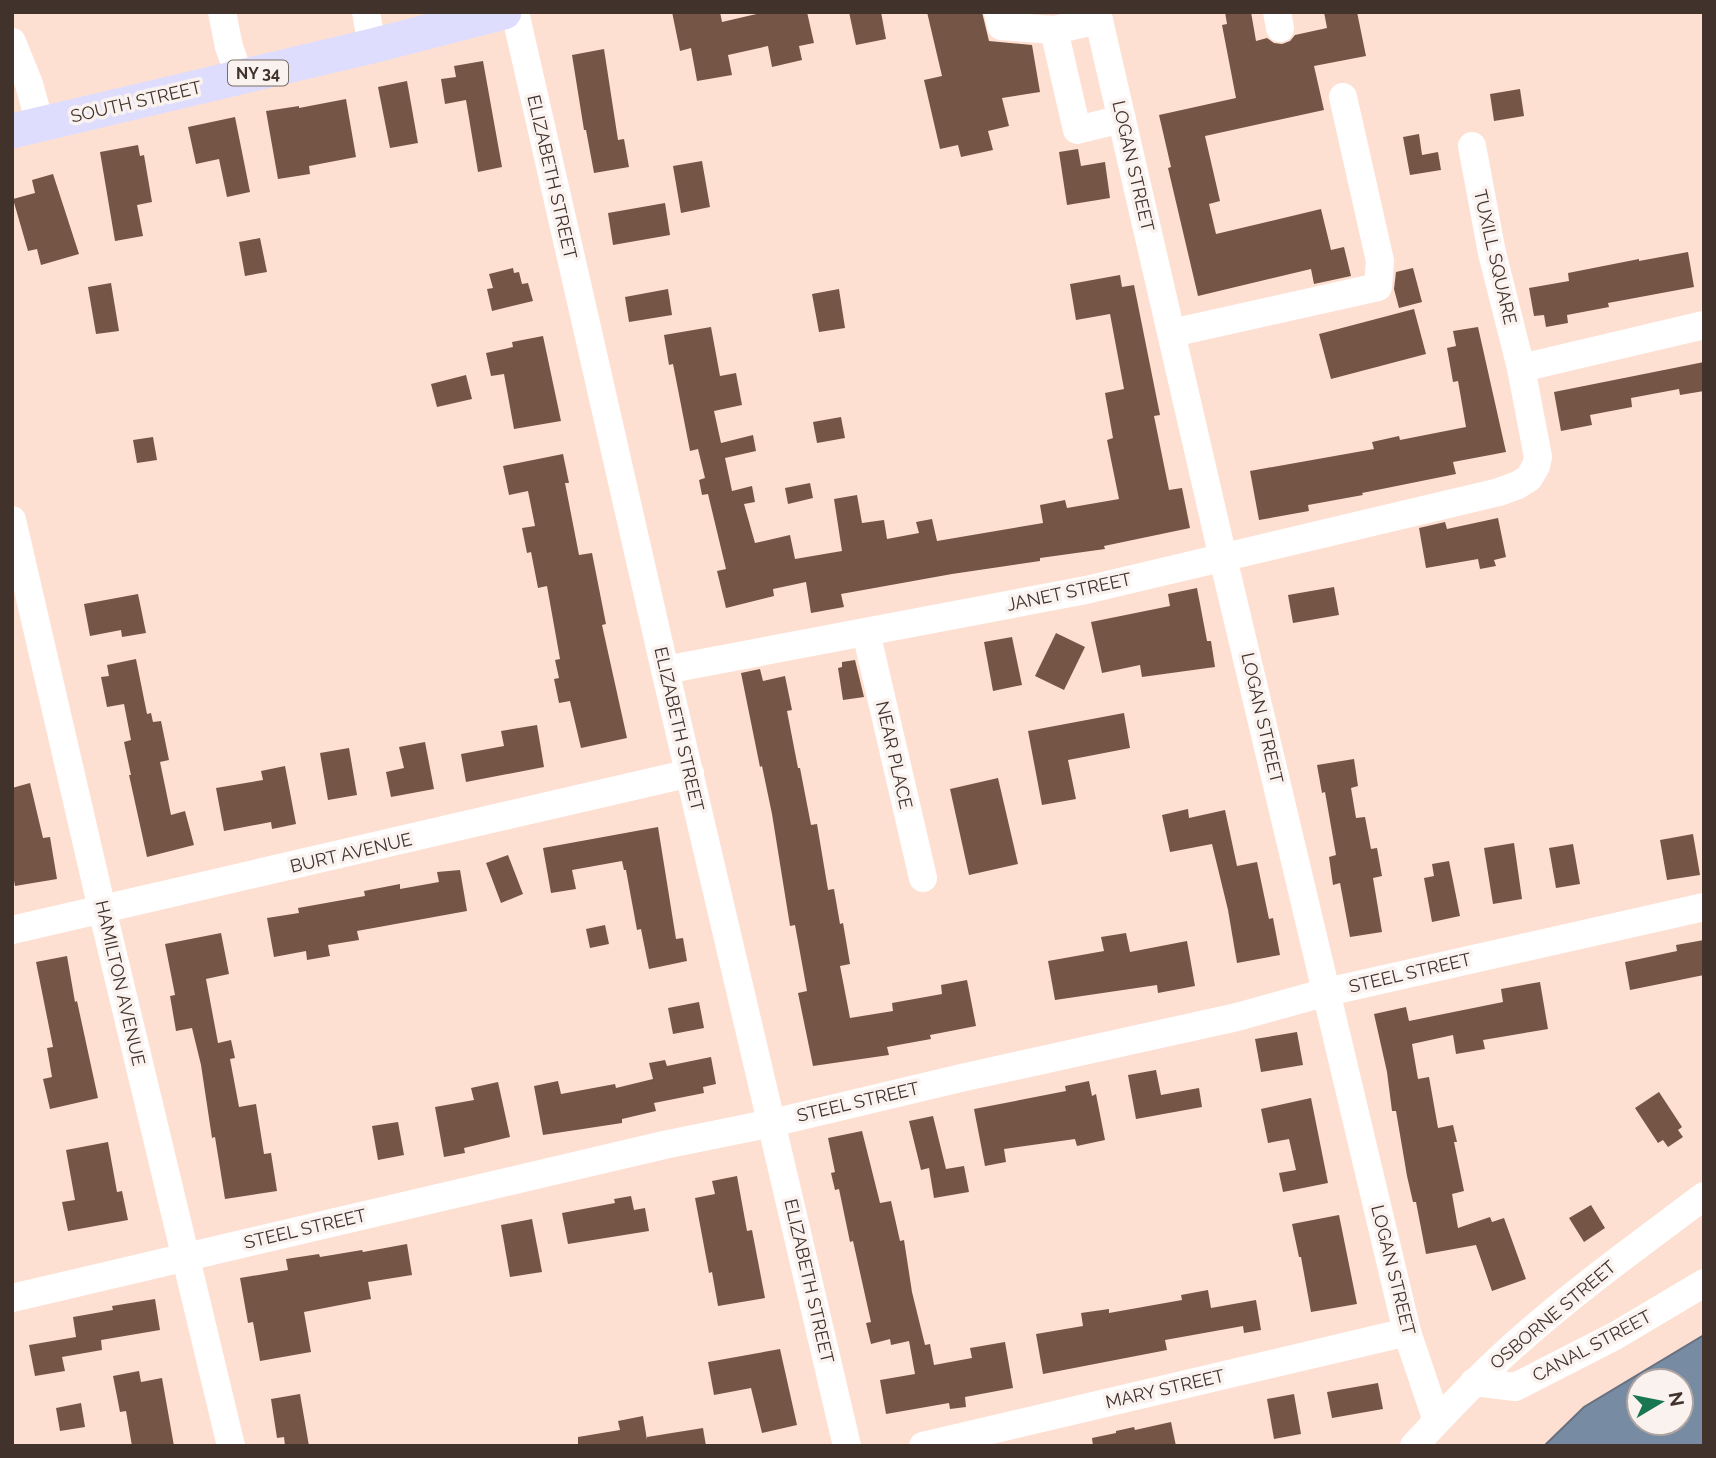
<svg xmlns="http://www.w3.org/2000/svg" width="1716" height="1458" viewBox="0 0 1716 1458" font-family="Raleway,sans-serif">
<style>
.water{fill:#778ba3;stroke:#67707f;stroke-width:2;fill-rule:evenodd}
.building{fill:#745546}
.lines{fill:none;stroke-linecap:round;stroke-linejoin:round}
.minor{stroke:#fff;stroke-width:28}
.major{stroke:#deddfd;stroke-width:35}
.labels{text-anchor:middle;stroke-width:7;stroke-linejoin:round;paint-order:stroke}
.shield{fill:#faf2ef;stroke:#786c66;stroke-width:2}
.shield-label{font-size:16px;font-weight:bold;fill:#41322c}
.street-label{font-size:18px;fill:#41322c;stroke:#faf2ef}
</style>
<rect width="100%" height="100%" fill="#fee0d3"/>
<path class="water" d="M1704 1335V1446H1544L1584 1407ZM1639 1381H1681V1423H1639Z"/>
<g class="building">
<path d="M672 12H720L722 22 765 12H807L814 43 799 46 802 60 772 67 768 46 728 55 732 75 697 81 691 48 680 51Z"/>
<path d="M849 12H881L886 39 856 45Z"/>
<path d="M927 12H982L989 41 1032 45 1040 92 1002 98 1009 126 988 131 993 150 961 157 958 145 940 149 924 80 942 76Z"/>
<path d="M1225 12H1251L1256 41 1267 38 1274 43 1282 44 1290 41 1295 35 1327 28 1324 12H1357L1366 56 1314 66 1324 110 1205 136 1220 201 1209 204 1216 234 1321 209 1331 250 1344 247 1351 276 1314 284 1311 269 1198 296 1168 168 1171 167 1159 115 1236 98 1222 25 1227 24Z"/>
<path d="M604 49 618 140 624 139 629 167 594 173 586 130H584L572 55Z"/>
<path d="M483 61 502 167 478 172 466 100 445 104 441 79 456 77 454 66Z"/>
<path d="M407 81 418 143 390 148 378 87Z"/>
<path d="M1520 89 1524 116 1494 121 1490 94Z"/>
<path d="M346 99 356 157 309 166 310 174 278 179 266 111 299 106V108Z"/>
<path d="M235 117 250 192 227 197 219 159 196 164 188 127Z"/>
<path d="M1419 134 1422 155 1438 152 1441 170 1410 175 1403 137Z"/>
<path d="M138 145 140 156 144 155 152 202 137 205 143 236 115 241 100 152Z"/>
<path d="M1078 149 1081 166 1105 162 1110 198 1067 205 1059 152Z"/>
<path d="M702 161 710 207 681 213 673 166Z"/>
<path d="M53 174 79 254 41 265 37 249 28 251 13 199 35 193 32 180Z"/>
<path d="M665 203 670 235 613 245 608 213Z"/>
<path d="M260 238 267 272 245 276 239 242Z"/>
<path d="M1688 252 1694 287 1608 303 1609 307 1567 315 1568 323 1546 327 1544 315 1534 316 1529 288 1569 281 1568 273 1639 259V261Z"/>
<path d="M513 268 514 273 519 272 522 284 528 283 533 301 492 311 487 289 493 288 489 274Z"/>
<path d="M1413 268 1422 302 1399 308 1394 289 1396 272Z"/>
<path d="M1120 275 1122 287 1134 285 1160 415 1154 416 1169 490 1182 488 1190 528 1104 546 1105 549 1040 558V561L952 574 841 594 844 607 811 613 806 582 773 589 774 596 726 608 717 571 726 569 708 494 702 495 699 480 705 478 698 449 690 451 673 364 669 365 664 335 711 327 720 376 736 373 742 405 714 411 721 443 753 435 756 451 725 458 732 491 752 486 755 502 744 504 755 543 790 535 795 559 842 551 834 499 857 495 862 523 884 520 887 539 919 533 916 522 932 519 937 541 1043 523 1040 505 1065 500 1067 508 1119 499 1107 440 1113 438 1105 393 1124 389 1110 314 1076 320 1070 284Z"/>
<path d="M111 283 119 331 96 334 88 287Z"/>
<path d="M668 289 672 315 629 322 625 297Z"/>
<path d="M839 289 845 328 819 332 812 294Z"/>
<path d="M1414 309 1426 354 1331 379 1319 334Z"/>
<path d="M1478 327 1506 452 1453 462 1456 474 1362 493 1363 495 1308 505 1309 511 1259 520 1250 471 1374 449 1372 442 1399 436 1400 440 1466 427 1458 381 1453 382 1447 348 1456 346 1453 331Z"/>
<path d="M543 336 561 421 514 429 504 374 491 376 486 353 513 347 512 342Z"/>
<path d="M1704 362V391L1680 395 1679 389 1631 398 1632 407 1590 415 1592 425 1561 431 1554 392Z"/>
<path d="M466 375 472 399 437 407 431 384Z"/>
<path d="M841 417 845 438 817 443 813 422Z"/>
<path d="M153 437 157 460 137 463 133 440Z"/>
<path d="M563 454 569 483H565L579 555 592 553 606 624 602 625 627 738 581 748 570 701 559 703 554 679 559 678 555 660 560 659 547 586 538 588 531 552 527 553 522 528 535 526 528 491 509 495 503 466Z"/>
<path d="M810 483 813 498 788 504 785 488Z"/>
<path d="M1498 518 1506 557 1494 560 1496 566 1480 569 1478 559 1426 568 1419 528 1445 522 1447 529Z"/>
<path d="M1334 587 1339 615 1293 623 1288 595Z"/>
<path d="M1197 588 1207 641H1211L1215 667 1142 677 1140 665 1102 673 1091 622 1170 606 1168 594Z"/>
<path d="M138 594 146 633 122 637 121 630 90 636 84 604Z"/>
<path d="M1056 633 1085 647 1064 690 1035 676Z"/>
<path d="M1012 637 1022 685 993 691 984 642Z"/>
<path d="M136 659 147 714 151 713 153 722 161 721 169 760 160 762 171 815 185 811 194 845 147 857 129 775H131L124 742 131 740 124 704 107 707 101 677 109 676 107 665Z"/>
<path d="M855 660 864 697 843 700 838 668 842 667V662Z"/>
<path d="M760 669 763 681 785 676 792 710 787 711 798 768H800L811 825 817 824 828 890 834 889 840 924 843 923 850 964 840 966 850 1018 893 1011 892 1003 942 994 941 985 967 980 976 1026 930 1035 931 1039 887 1047 889 1055 813 1066 798 993 807 991 795 925 790 926 772 814 762 766 760 767 741 673Z"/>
<path d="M1124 713 1130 748 1068 760 1076 799 1042 805 1028 731Z"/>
<path d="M537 725 544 767 466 782 461 754 504 746 501 731Z"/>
<path d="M425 742 434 789 391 797 386 772 404 768 399 747Z"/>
<path d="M349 748 357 795 328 800 320 753Z"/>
<path d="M1354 759 1358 786 1351 788 1356 818 1365 817 1371 849 1377 848 1382 876 1373 878 1382 932 1350 937 1340 883 1333 885 1329 857 1336 855 1325 792 1322 793 1317 765Z"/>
<path d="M285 766 296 824 272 829 271 822 224 831 216 788 263 780 261 771Z"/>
<path d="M998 778 1018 864 969 875 950 789Z"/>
<path d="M30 783 43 838 50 837 57 879 15 886 12 869V788Z"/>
<path d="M1188 809 1189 818 1225 810 1237 866 1257 862 1269 919 1273 918 1280 955 1237 963 1228 910 1212 844 1170 852 1162 815Z"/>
<path d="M658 827 676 939 683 938 687 961 649 969 641 929 637 930 626 870H624L622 861 572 870 576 889 551 893 543 848Z"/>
<path d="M1693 834 1700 875 1667 880 1660 840Z"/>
<path d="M1514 843 1522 899 1493 904 1484 848Z"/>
<path d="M1573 844 1580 884 1556 888 1549 848Z"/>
<path d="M508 855 523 894 501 903 486 863Z"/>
<path d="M1449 861 1460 916 1432 922 1424 878 1434 876 1432 864Z"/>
<path d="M460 870 467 911 357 931 359 940 328 945 330 956 307 960 306 951 274 957 267 918 299 913 298 908 365 896 364 891 400 884V889L439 882 437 872Z"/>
<path d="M605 925 609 944 590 948 586 929Z"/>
<path d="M221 933 229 974 206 979 218 1043 231 1040 235 1058 230 1059 239 1107 256 1104 264 1154 271 1153 277 1191 225 1199 215 1137 212 1138 201 1065 192 1028 176 1031 170 996 175 995 165 944Z"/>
<path d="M1126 933 1130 952 1187 941 1195 986 1158 993 1157 985 1055 1000 1048 961 1104 951 1101 937Z"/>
<path d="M1704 940V975L1630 990 1625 962 1677 951 1676 945Z"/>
<path d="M67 956 75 1002 77 1001 98 1098 50 1109 43 1079 52 1077 47 1048 53 1047 36 962Z"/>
<path d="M1540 982 1548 1029 1483 1040 1485 1049 1456 1054 1453 1035 1412 1044 1418 1079 1429 1077 1438 1128 1453 1125 1457 1142H1454L1464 1191 1452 1194 1458 1228 1490 1217 1492 1222 1504 1218 1526 1279 1492 1291 1476 1245 1426 1254 1416 1202H1413L1407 1176 1396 1111H1392L1387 1072 1374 1014 1406 1007 1409 1021 1503 1002 1501 989Z"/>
<path d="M699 1002 704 1028 673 1034 668 1008Z"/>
<path d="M1297 1032 1303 1065 1261 1072 1255 1039Z"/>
<path d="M711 1057 716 1084 703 1087 704 1093 654 1103 656 1111 622 1119V1123L543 1135 534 1086 558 1081 561 1094 615 1084 616 1088 653 1079 649 1063 665 1060 667 1066Z"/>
<path d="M1156 1070 1161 1095 1199 1088 1202 1107 1136 1119 1128 1075Z"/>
<path d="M1089 1081 1092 1096 1096 1094 1105 1140 1077 1146 1075 1139 1004 1149 1006 1162 985 1166 974 1109 1066 1091 1065 1086Z"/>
<path d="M498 1082 510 1137 464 1148 465 1153 444 1157 435 1107 474 1100 471 1088Z"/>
<path d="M1659 1092 1682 1127 1678 1130 1683 1137 1668 1147 1663 1140 1658 1143 1635 1108Z"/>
<path d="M1311 1098 1328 1183 1283 1192 1279 1173 1296 1170 1289 1139 1268 1143 1261 1109Z"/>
<path d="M933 1116 946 1169 964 1166 969 1192 934 1198 929 1168 921 1170 909 1121Z"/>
<path d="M398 1122 404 1155 378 1160 372 1126Z"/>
<path d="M862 1131 880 1203 891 1201 900 1241 904 1240 912 1292 925 1345 930 1344 934 1365 972 1358 970 1348 1005 1342 1013 1388 965 1397 966 1407 950 1409 949 1403 886 1414 880 1380 915 1374 909 1341 891 1345 890 1339 871 1344 866 1323 871 1322 853 1241 850 1242 839 1189 835 1190 831 1173 835 1172 828 1138Z"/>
<path d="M108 1142 117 1192 122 1191 128 1220 68 1231 62 1202 75 1200 66 1150Z"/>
<path d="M737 1176 747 1231 752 1230 765 1298 718 1306 712 1272 709 1273 695 1198 715 1194 712 1181Z"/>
<path d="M631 1196 634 1210 645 1208 649 1231 568 1244 562 1213 615 1203 614 1199Z"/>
<path d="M1591 1205 1605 1228 1584 1242 1569 1218Z"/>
<path d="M1339 1215 1357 1304 1311 1312 1301 1257H1299L1292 1224Z"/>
<path d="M532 1219 542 1272 510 1277 501 1225Z"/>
<path d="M407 1244 412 1275 368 1282 371 1299 304 1312 311 1352 260 1361 253 1322 248 1323 240 1278 288 1270 286 1259 319 1254 320 1257 362 1250 363 1252Z"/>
<path d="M1208 1290 1211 1308 1256 1300 1261 1330 1244 1333 1243 1326 1165 1340 1167 1350 1043 1374 1036 1334 1083 1326 1081 1313 1109 1309V1313L1182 1300 1181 1295Z"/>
<path d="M155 1299 160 1330 101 1340 102 1350 62 1357 65 1371 35 1376 29 1345 76 1337 73 1317 113 1310 112 1306Z"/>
<path d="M780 1349 797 1425 762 1433 751 1388 714 1395 708 1362Z"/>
<path d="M139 1371 141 1382 162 1378 174 1446H132L126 1411 120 1412 113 1376Z"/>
<path d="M1378 1383 1383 1409 1332 1418 1327 1392Z"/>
<path d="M300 1394 309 1446H285L284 1437 277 1438 271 1399Z"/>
<path d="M1294 1394 1301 1434 1274 1439 1267 1399Z"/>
<path d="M81 1403 85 1427 60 1431 56 1408Z"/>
<path d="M643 1416 647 1440V1437L703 1428 706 1446H578V1437L620 1430 618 1421Z"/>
<path d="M1171 1422 1176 1446H1093L1092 1438 1116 1433V1431L1134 1427 1135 1430Z"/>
</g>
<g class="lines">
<g class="minor">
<path d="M222 12 229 47 240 77"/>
<path d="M366 12 372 46"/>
<path d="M515 12 665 670 847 1446"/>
<path d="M998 12 1001 26 1054 30"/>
<path d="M1097 12 1223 558 1407 1332 1437 1421"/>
<path d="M1277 12 1280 28"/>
<path d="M1099 20 1054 30 1077 130 1122 119"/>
<path d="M12 42 29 84 40 124"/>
<path d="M1172 333 1378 287 1380 261 1343 97"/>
<path d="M1521 368 1704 325"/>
<path d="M12 520 102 909 231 1446"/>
<path d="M866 632 923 878"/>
<path d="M665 670 1086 590 1499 492 1518 485 1529 478 1536 466 1538 457 1521 368 1492 253 1472 146"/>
<path d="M12 930 690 773"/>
<path d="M12 1298 664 1145 772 1123 961 1078 1237 1017 1327 992 1704 907"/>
<path d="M1474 1382 1515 1387 1615 1336 1704 1283"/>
<path d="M923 1446 1407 1332"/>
<path d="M1414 1446C1445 1412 1477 1379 1511 1348 1572 1293 1639 1245 1704 1196"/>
</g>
<path class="major" d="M12 131 372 46 504 12"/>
</g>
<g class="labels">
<rect class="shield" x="228" y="60.5" width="60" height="25" rx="5"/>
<g class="shield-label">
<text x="258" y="79">NY 34</text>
</g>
<g class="street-label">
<text transform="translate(136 102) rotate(-13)" y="6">SOUTH STREET</text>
<text transform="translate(1133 166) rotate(77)" y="6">LOGAN STREET</text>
<text transform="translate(552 177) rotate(77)" y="6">ELIZABETH STREET</text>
<text transform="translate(1495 257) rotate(77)" y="6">TUXILL SQUARE</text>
<text transform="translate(1069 592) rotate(-12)" y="6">JANET STREET</text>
<text transform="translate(1262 718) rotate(77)" y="6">LOGAN STREET</text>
<text transform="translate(679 729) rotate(77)" y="6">ELIZABETH STREET</text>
<text transform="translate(894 755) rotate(77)" y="6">NEAR PLACE</text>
<text transform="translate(351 853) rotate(-13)" y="6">BURT AVENUE</text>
<text transform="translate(1410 973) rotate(-13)" y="6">STEEL STREET</text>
<text transform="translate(120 983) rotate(77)" y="6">HAMILTON AVENUE</text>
<text transform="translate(858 1102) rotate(-13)" y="6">STEEL STREET</text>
<text transform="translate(305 1229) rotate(-13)" y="6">STEEL STREET</text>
<text transform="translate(1393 1270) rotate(76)" y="6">LOGAN STREET</text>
<text transform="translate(809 1281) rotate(77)" y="6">ELIZABETH STREET</text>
<text transform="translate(1553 1315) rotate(-40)" y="6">OSBORNE STREET</text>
<text transform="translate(1592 1346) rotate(-28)" y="6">CANAL STREET</text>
<text transform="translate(1165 1389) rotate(-13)" y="6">MARY STREET</text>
</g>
</g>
<rect width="1716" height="1458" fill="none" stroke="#41322c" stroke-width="28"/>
<g transform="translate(1660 1402) rotate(80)"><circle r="33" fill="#faf2ef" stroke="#b0a5a1" stroke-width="2"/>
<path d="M0-5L12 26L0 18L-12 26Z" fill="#18774e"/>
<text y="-10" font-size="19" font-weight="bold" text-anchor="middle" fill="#41322c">N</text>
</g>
</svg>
